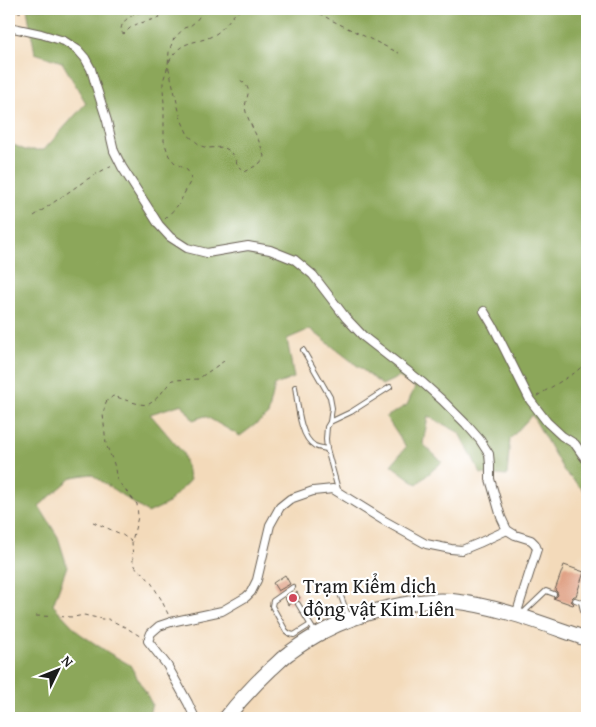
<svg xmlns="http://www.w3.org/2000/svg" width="596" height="727" viewBox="0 0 596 727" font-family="'Gentium Book Plus',serif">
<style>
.forest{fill:#8ca75a;stroke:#54623b}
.building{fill:#e0a286}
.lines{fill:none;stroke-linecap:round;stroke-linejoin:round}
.lane-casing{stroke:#675e53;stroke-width:6}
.street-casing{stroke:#675e53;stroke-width:10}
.highway-casing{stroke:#675e53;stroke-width:16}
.path{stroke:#675e53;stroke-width:1;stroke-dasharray:4 4;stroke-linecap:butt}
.lane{stroke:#fff;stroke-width:4}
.street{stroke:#fff;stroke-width:8}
.highway{stroke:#fff;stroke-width:14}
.poi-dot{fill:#d1495b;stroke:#fff;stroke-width:2}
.labels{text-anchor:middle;stroke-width:4.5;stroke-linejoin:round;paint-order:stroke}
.poi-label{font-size:20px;fill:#1c1c1c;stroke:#fff;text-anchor:start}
</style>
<rect width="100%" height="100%" fill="#fff"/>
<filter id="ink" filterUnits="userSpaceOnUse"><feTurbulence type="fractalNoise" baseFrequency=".02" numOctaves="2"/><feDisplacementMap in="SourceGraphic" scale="10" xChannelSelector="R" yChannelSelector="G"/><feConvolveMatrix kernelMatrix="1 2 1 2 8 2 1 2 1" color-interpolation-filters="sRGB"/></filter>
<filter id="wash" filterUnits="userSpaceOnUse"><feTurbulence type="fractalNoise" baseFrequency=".0096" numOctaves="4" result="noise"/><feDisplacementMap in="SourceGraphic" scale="20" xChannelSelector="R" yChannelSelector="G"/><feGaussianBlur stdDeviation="1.12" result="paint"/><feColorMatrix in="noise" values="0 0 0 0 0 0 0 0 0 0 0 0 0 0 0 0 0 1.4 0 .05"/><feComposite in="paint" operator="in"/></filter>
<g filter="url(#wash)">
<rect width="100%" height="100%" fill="#f3daba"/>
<path class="forest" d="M27 9H587V494L564 471 532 415 510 439 507 476 481 474 460 433 428 416 423 444 442 462 417 484 391 465 406 447 386 417 407 405 415 387 399 377 382 385 310 329 287 339 294 378 275 385 268 415 240 436 205 416 193 420 182 404 150 414 183 453 190 480 167 504 148 513 91 474 73 477 39 506 58 537 67 566 53 605 79 633 109 653 130 665 152 704 148 718H9V143L25 150H44L86 103 62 62 35 53Z"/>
<g id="blocks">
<g class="building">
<path d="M564 565 584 572 576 596H574L572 598 571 601 574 604 573 605 553 598 556 597 558 595 557 592 555 590Z"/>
<path d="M285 575 290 584 278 591 273 583Z"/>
<path d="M297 592 300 598 288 605 285 598Z"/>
</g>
</g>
</g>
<g filter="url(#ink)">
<use href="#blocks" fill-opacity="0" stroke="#675e53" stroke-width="1"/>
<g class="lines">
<g class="lane-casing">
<g id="lane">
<path d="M303 350 330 397 332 408 330 422"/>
<path d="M295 387C298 403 299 437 315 446 319 448 323 448 327 449"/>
<path d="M339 493 327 449 326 439 327 427 330 422 351 412 390 387"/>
<path d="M293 587 273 601 272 606 286 631 290 634 294 635 310 625"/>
<path d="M339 591 349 618"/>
<path d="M575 600 581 602 587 627"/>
<path d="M298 604 316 634"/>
<path d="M523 613 546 591 554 594"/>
</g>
</g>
<g class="street-casing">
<g id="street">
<path d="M9 27 41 34 64 41 78 50 85 58 91 69 95 83 107 121 114 151 122 167 147 206 159 225 170 237 187 248 207 253 248 246 270 250 295 260 313 275 346 318 364 337 423 383 442 400 466 424 480 440 489 454 490 465V479L501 517 507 530 515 535 531 540 535 544 537 549 516 615"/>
<path d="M484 311 493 326 530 400 547 422 562 436 575 444 587 461"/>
<path d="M195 718 188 703 167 665 148 641 151 633 159 626 171 622 222 611 246 597 251 592 257 580 270 525 280 507 290 499 313 491 333 489 383 520 426 544 451 549 462 550 479 543 507 530"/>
</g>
</g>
<g class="highway-casing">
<path id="highway" d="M226 718C240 700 255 684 272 668 278 663 283 657 289 653 300 645 312 637 324 631 358 613 414 598 452 601 499 606 543 624 587 639"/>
</g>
<g class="path">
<path d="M149 9C137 14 120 17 121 32L124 34 130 28 137 24 155 19 174 9"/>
<path d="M201 9 199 17 195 22 190 26 184 28 173 40 169 52 168 65 181 119 188 135 201 146 208 148 223 147 230 151 239 167 245 172 260 163 264 157C261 141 251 128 246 112 242 98 257 91 240 80"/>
<path d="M312 9 331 20 399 53"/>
<path d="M9 10 23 13"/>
<path d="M169 62C182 36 199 46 217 33 227 26 231 14 242 9"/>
<path d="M34 216 86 180 112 165"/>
<path d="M165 219 179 204 191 180 190 174 187 170 175 163 169 156 164 141V103L163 89V81L168 66"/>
<path d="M537 396 576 372 587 361"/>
<path d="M93 522 121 534 131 541"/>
<path d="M168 614 161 599 152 584 145 575 137 569 133 562 132 541 138 517 137 504 117 480 114 464 106 444 103 414 106 402 113 396C121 398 142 407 149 404 157 400 166 387 172 380L198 379 224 361"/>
<path d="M36 616 74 617 84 615 102 619H108L125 627 143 638"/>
</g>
<use href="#lane" class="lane"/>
<use href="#street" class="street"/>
<use href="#highway" class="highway"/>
</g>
</g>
<circle class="poi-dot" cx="293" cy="598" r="5"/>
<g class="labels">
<g class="poi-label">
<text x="303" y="593">Trạm Kiểm dịch<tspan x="303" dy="23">động vật Kim Liên</tspan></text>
</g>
</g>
<rect width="596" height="727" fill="none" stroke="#fff" stroke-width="30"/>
<g transform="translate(58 670) rotate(47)" stroke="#ffffff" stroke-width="4" paint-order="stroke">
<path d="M0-4L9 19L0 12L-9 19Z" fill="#1c1c1c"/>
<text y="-8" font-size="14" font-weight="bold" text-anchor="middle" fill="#1c1c1c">N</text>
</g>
</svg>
